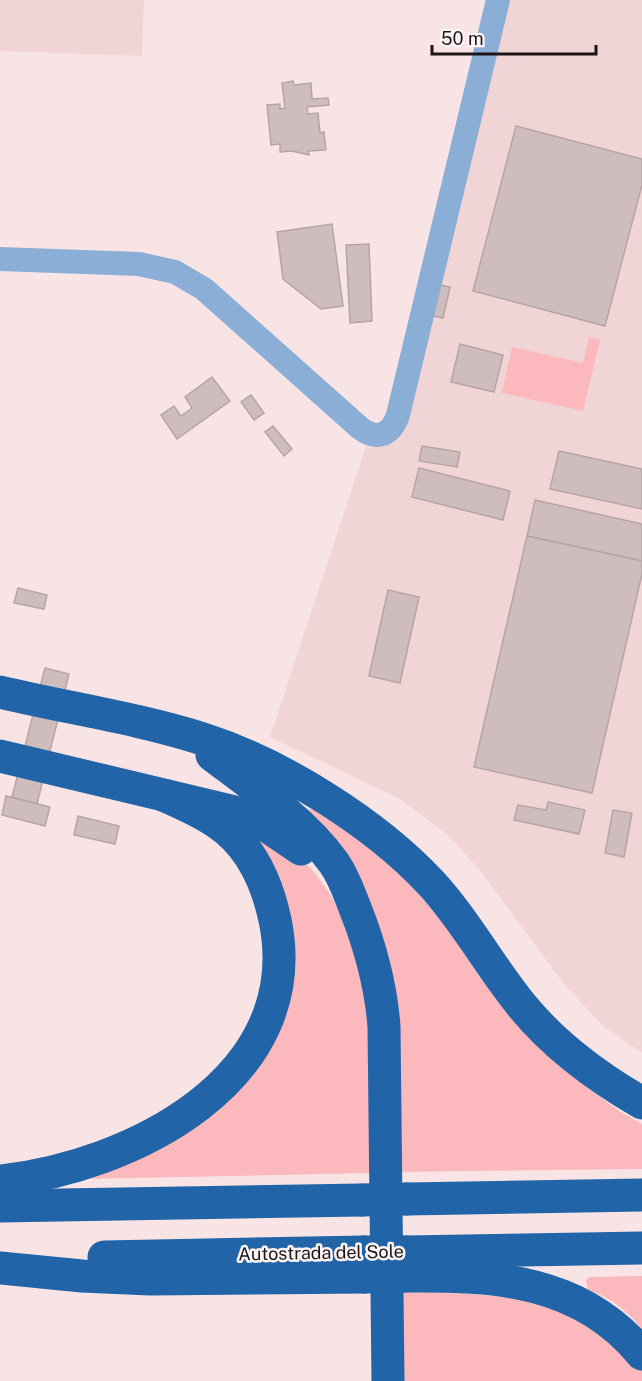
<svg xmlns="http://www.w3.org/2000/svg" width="642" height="1381" viewBox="0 0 642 1381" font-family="'Public Sans',sans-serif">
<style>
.built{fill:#f1d5d6}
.grass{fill:#fbb8bd}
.building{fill:#cfbcbd;stroke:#b7a5a6;stroke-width:1.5}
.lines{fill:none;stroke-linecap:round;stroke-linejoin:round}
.minor{stroke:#8aaed6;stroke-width:24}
.motorway{stroke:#2165a8;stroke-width:33}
.motorway-bridge{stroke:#2165a8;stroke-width:33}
.labels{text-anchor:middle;stroke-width:5;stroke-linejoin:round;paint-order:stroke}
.street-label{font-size:18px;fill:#1c1516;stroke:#fdf5f5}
</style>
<rect width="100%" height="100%" fill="#f8e4e5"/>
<g class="built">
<path d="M0 0H144L142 56 0 51Z"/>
<path d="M509 0H642V1053L604 1027 564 984 478 868 449 836 400 799 270 737 366 447 387 443Z"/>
</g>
<g class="grass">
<path d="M589 337 600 340 583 411 502 393 512 347 583 363Z"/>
<path d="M311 809H314L384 853 576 1079 619 1111 642 1124V1169L394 1172V1049L307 810Z"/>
<path d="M246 833 297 856 314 872 330 894 342 915 367 992 372 1173 82 1179 101 1169 283 1012Z"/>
<path d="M642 1276V1329C627 1311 611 1297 588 1290L586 1280 590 1277Z"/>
<path d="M398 1287 559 1302 642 1365V1381H399Z"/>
</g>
<g class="building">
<path d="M293 81 294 85 311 83 312 99 328 98 329 105 307 107 308 114 318 113 320 133 324 132 326 150 308 151 309 155 292 151 280 152V144L271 145 267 105 280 104V109L285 108 282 83Z"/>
<path d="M516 126 642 159V185L605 326 473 291Z"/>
<path d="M332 224 343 306 321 309 283 279 277 232Z"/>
<path d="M369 244 372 321 350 323 346 245Z"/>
<path d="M440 285 450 287 443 318 433 316Z"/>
<path d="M460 344 503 355 494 392 451 382Z"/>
<path d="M212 377 230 401 177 439 161 415 174 406 181 416 192 408 185 397Z"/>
<path d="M251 395 264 413 254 420 241 402Z"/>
<path d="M273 426 292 449 284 456 265 432Z"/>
<path d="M422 446 460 452 457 467 419 461Z"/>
<path d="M559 451 642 469V509L550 489Z"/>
<path d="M419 468 510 491 503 520 412 497Z"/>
<path d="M535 500 642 524V561L527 536Z"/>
<path d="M527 536 642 561V574L592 793 474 767Z"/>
<path d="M18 588 47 595 44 609 14 603Z"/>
<path d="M388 590 419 597 400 683 369 676Z"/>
<path d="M45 668 69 674 37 804 12 797Z"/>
<path d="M6 796 50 807 45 826 2 815Z"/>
<path d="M548 802 585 810 579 834 514 820 518 805 546 810Z"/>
<path d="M613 810 632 813 624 857 605 853Z"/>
<path d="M78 816 119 826 115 844 74 835Z"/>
</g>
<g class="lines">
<path class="minor" d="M0 259 139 264 175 272 204 289 360 428C377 441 391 435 398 415L498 0"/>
<g class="motorway">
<path d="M0 692C67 708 137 718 203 739 281 764 375 823 431 883 466 921 490 967 523 1007 556 1047 597 1077 642 1103"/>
<path d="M212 755C253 786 304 821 334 863 344 877 349 893 355 908 371 948 381 985 384 1027L388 1381"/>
<path d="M0 756 235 812 270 828 301 849"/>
<path d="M0 1181C131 1167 308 1079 275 920 267 882 250 844 216 822 200 811 181 803 163 795"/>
<path d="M407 1199 642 1195"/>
<path d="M0 1206 362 1200"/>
<path d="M406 1252 642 1248"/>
<path d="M104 1257 364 1252"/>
<path d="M0 1268 82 1276 150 1279 365 1277"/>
<path d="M406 1276C496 1275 581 1280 642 1354"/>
</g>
<g class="motorway-bridge">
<path d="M362 1200 407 1199"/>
<path d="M364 1252H406"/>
<path d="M365 1277 406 1276"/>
</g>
</g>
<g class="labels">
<g class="street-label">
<text transform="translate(321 1253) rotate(-1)" y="6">Autostrada del Sole</text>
</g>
</g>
<path d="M432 45v9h164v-9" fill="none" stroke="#1c1516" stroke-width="3"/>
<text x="441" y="45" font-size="18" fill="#1c1516" stroke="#fdf5f5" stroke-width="4.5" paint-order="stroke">50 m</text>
</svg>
